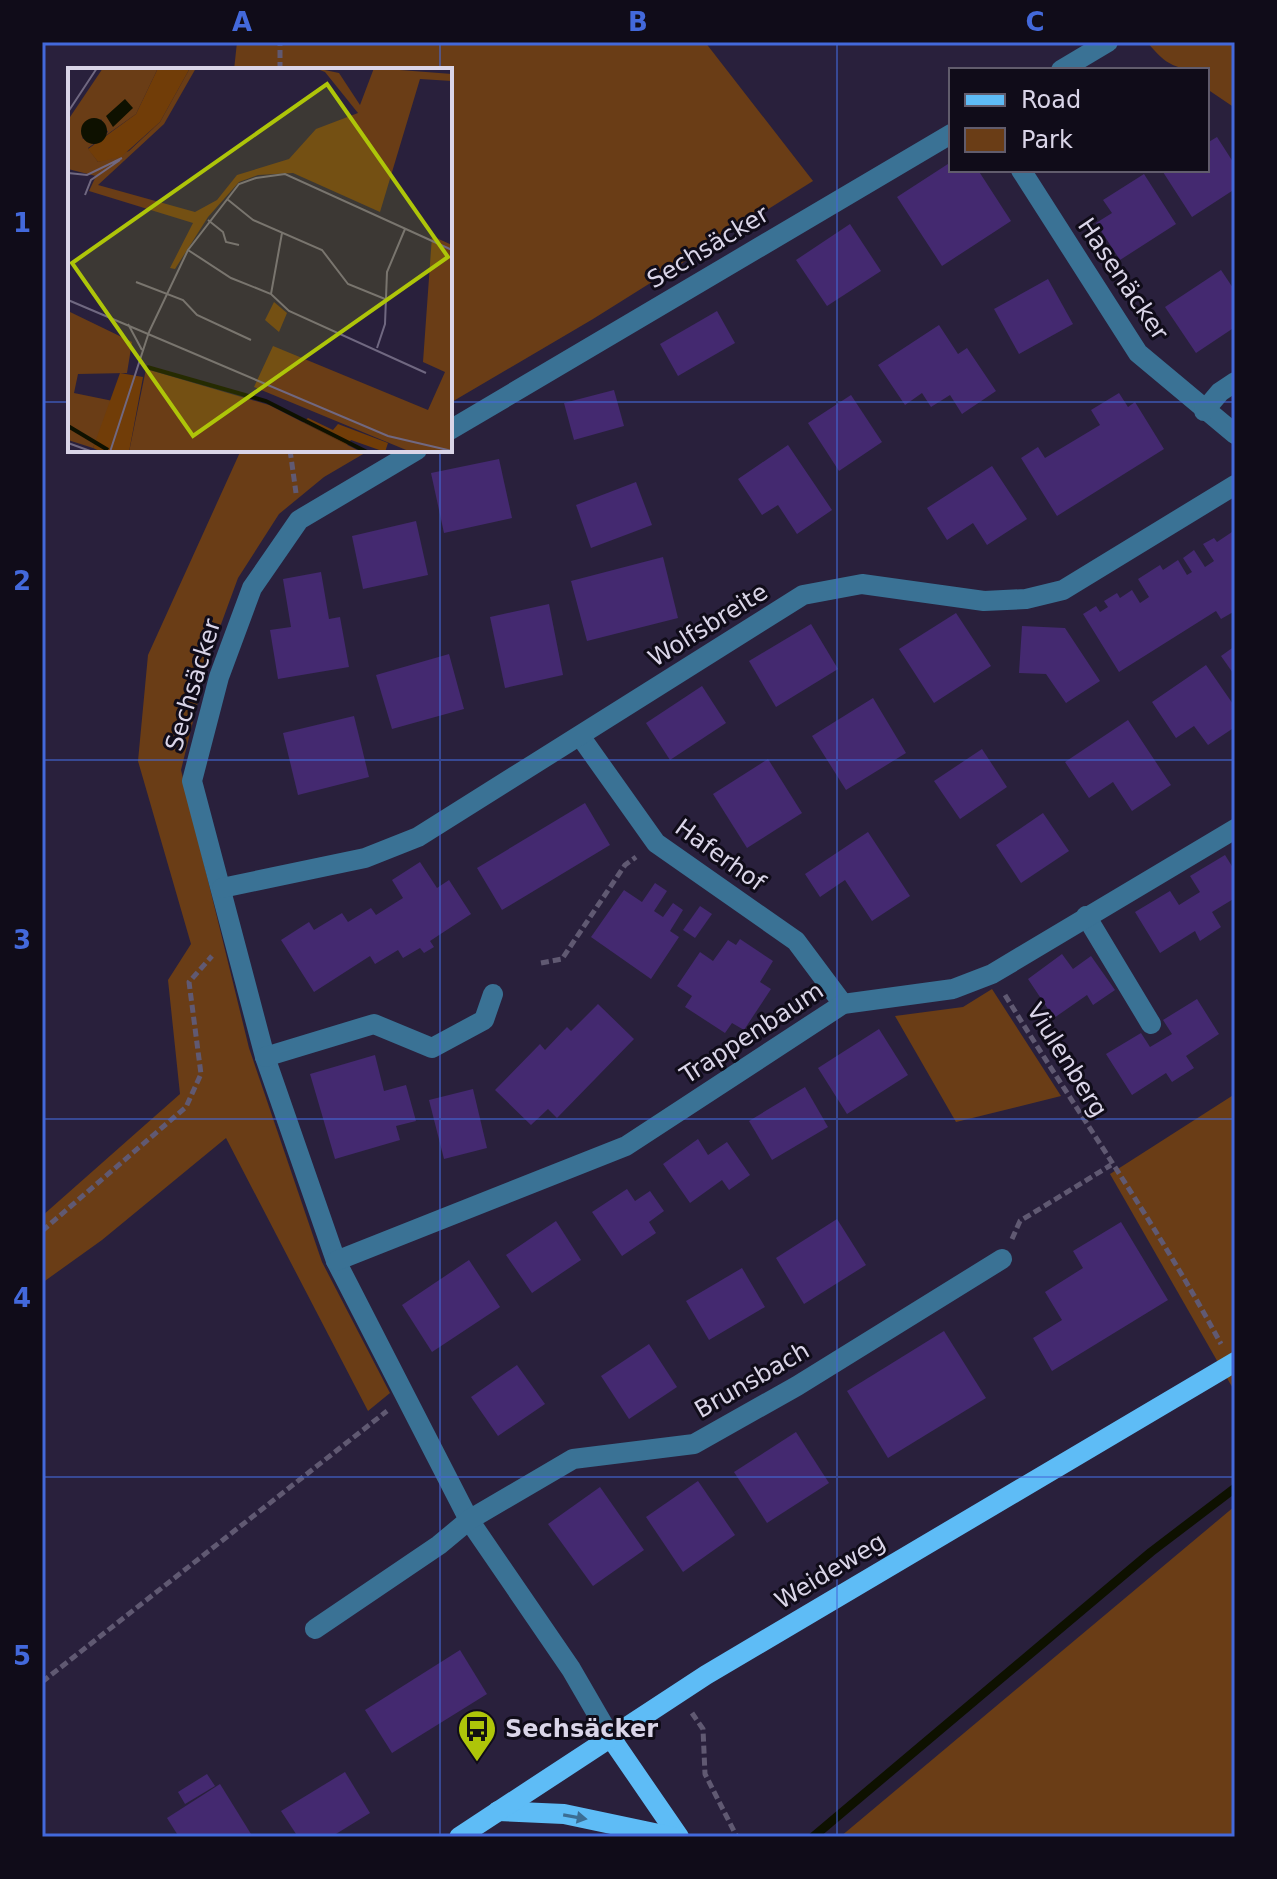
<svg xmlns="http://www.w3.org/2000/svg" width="1277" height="1879" viewBox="0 0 1277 1879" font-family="'DejaVu Sans',sans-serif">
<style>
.green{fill:#6a3d16}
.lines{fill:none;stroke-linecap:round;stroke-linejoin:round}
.stream{stroke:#0e1100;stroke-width:9}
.building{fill:#442970}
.path{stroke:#605972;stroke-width:5;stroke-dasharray:8 4;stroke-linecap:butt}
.minor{stroke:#3a7295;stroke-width:20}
.major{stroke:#5ebcf6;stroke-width:20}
.oneway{fill:#3b6d93}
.grid{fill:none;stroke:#4369db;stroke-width:2;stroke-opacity:0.55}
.labels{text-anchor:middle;stroke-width:6;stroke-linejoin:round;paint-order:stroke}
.street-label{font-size:24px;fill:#dad5e8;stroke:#100c19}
.poi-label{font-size:24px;font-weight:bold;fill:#dad5e8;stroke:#100c19;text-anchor:start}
.inset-river{fill:none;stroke:#0e1100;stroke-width:4}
.inset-road{fill:none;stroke:#706881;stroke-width:2}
.view{fill:#aec509;fill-opacity:0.15;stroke:#aec509;stroke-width:4}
.inset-edge{fill:none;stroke:#dad5e8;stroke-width:4}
.neatline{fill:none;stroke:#4369db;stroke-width:3}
.grid-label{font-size:26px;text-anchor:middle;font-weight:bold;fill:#4369db}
</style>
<rect width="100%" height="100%" fill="#29203c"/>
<g class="green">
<path d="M237 42H705L813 181 593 319 450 403V70H234Z"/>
<path d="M1147 42H1235V108L1207 89V70C1176 70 1167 66 1147 42Z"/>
<path d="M241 450H370L324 477 279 514 238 578 209 657 181 770 249 1048 322 1262 390 1393 368 1411 226 1138 102 1240 42 1283V1216L180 1094 168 980 191 944 138 761 148 655Z"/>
<path d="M992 989 1061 1096 956 1122 895 1016 963 1007Z"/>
<path d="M1235 1094V1392L1110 1174Z"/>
<path d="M1235 1506V1837H840Z"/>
</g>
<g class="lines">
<path class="stream" d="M813 1837 1151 1552 1235 1488"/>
</g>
<g class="building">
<path d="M1217 137 1235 165V189L1192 217 1163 172 1207 170V143Z"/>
<path d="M951 162V170H978L1011 221 942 266 897 197Z"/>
<path d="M1144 174 1176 224 1120 260 1096 223 1112 213 1103 200Z"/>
<path d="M850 224 881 271 827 306 796 260Z"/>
<path d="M1221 270 1235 291V327L1196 353 1165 307Z"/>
<path d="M1048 279 1073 324 1019 354 994 309Z"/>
<path d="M717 311 735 343 678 376 660 344Z"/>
<path d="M939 325 958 354 967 348 996 391 962 414 950 395 931 407 922 393 905 405 878 365Z"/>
<path d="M614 390 624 426 574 440 564 403Z"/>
<path d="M1119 393 1128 407 1135 402 1164 449 1057 516 1021 458 1038 447 1045 458 1100 425 1091 410Z"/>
<path d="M851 395 882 442 839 471 808 423Z"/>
<path d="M788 445 832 510 797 534 778 505 762 515 738 479Z"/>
<path d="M499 459 512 518 444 533 431 473Z"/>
<path d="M992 466 1027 519 987 545 973 523 947 540 927 508Z"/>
<path d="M636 482 652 525 591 548 576 505Z"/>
<path d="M416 521 428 575 363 589 352 536Z"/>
<path d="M1235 530V611L1221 619 1216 611 1119 672 1083 614 1096 606 1100 612 1108 607 1104 601 1117 593 1120 598 1132 590 1140 603 1149 597 1138 579 1160 565 1163 570 1178 560 1187 575 1192 572 1183 558 1194 550 1205 567 1214 561 1203 544 1214 538 1217 542Z"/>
<path d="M663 557 678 618 587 641 571 581Z"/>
<path d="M321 572 329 619 340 617 349 667 278 679 270 630 291 627 283 579Z"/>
<path d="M549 604 563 675 505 688 490 617Z"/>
<path d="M956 613 991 666 934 703 899 649Z"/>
<path d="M811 624 838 669 776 707 749 661Z"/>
<path d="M1022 626 1065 628 1100 681 1066 703 1046 674 1019 673Z"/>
<path d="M1235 646V676L1221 656Z"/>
<path d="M449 654 464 709 392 729 376 675Z"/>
<path d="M1206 665 1235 707V727L1208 745 1194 726 1176 738 1152 702Z"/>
<path d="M702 686 726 723 670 760 646 723Z"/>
<path d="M873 698 906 753 846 790 812 736Z"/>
<path d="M354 716 369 777 298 795 283 733Z"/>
<path d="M1128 720 1171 785 1132 811 1113 782 1089 798 1065 762Z"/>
<path d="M982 749 1007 787 960 819 934 781Z"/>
<path d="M768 759 802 813 747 848 713 794Z"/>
<path d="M585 803 610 845 502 910 477 868Z"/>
<path d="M1043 813 1069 851 1021 883 996 845Z"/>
<path d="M868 832 910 896 872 921 845 880 820 897 805 874Z"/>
<path d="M1225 855 1235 871V898L1212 912 1221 927 1200 941 1195 931 1160 953 1135 912 1170 891 1179 905 1200 892 1190 876Z"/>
<path d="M420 862 437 888 449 880 471 914 430 941 434 947 424 953 420 948 403 958 398 950 375 964 370 956 314 992 281 940 309 922 314 930 342 913 348 922 371 908 376 915 403 898 392 880Z"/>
<path d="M655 883 667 891 654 911 663 917 673 903 683 910 670 931 679 937 651 979 591 937 624 890 642 902Z"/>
<path d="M700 906 712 914 695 938 683 930Z"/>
<path d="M740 939 773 961 760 982 771 989 744 1030 732 1023 725 1033 685 1007 692 996 677 986 700 952 713 961 728 940 736 945Z"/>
<path d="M1062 954 1073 969 1091 956 1115 990 1093 1005 1087 995 1054 1018 1028 979Z"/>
<path d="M1197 999 1219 1034 1186 1056 1194 1068 1172 1082 1166 1073 1132 1095 1106 1054 1141 1033 1150 1047 1172 1034 1163 1020Z"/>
<path d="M598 1004 634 1039 557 1118 548 1109 531 1125 495 1090 540 1044 545 1050 567 1027 571 1031Z"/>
<path d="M879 1029 908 1075 847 1114 818 1068Z"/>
<path d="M375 1055 384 1091 406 1085 416 1121 396 1126 400 1140 335 1159 310 1074Z"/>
<path d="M805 1087 828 1127 772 1160 749 1121Z"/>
<path d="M473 1089 487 1148 444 1159 429 1100Z"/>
<path d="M698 1139 708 1155 727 1142 750 1175 729 1190 722 1180 690 1203 663 1164Z"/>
<path d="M627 1189 635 1201 650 1191 664 1211 649 1222 656 1233 622 1256 592 1212Z"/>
<path d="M837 1219 866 1265 804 1304 776 1258Z"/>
<path d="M556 1221 581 1260 532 1293 506 1255Z"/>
<path d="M1121 1222 1168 1300 1052 1371 1033 1338 1062 1320 1045 1292 1083 1268 1073 1251Z"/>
<path d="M469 1260 500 1307 432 1352 402 1305Z"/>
<path d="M742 1268 765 1307 709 1340 686 1301Z"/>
<path d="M944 1331 986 1398 888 1458 847 1391Z"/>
<path d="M649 1344 677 1387 629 1419 601 1376Z"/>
<path d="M517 1365 545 1404 498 1436 471 1397Z"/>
<path d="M796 1432 829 1483 767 1523 734 1472Z"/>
<path d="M698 1481 735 1535 683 1572 646 1517Z"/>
<path d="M600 1487 644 1550 593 1586 548 1524Z"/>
<path d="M460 1650 487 1694 392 1753 365 1710Z"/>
<path d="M345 1772 370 1813 331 1837H298L281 1811Z"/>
<path d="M207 1774 215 1786 185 1804 178 1792Z"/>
<path d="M220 1784 251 1834 179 1837 167 1818Z"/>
</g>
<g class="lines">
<g class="path">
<path d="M280 70V42"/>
<path d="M290 450 296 493"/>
<path d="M541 963 562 959 625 865 636 857"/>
<path d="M1005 995C1077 1112 1156 1223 1221 1344"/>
<path d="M42 1231 186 1107 201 1074 189 982 212 956"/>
<path d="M1012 1239 1020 1221 1111 1165"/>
<path d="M42 1682 387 1411"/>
<path d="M692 1713 703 1729 705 1774 737 1837"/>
</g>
<g class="minor">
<path d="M1061 70 1108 42"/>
<path d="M1021 170 1138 353 1235 434"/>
<path d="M1204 411 1220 392 1235 382"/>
<path d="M450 430 951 134"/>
<path d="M417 450 299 520 252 588 219 677 192 781 265 1057 336 1261 469 1520 571 1669 611 1738"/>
<path d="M580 736 656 843 796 941 843 1004"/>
<path d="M222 888 365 858 418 837 803 595 862 584 984 601 1026 599 1063 590 1235 485"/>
<path d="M1086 916 1151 1024"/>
<path d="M265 1057 374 1024 432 1048 484 1020 493 994"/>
<path d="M336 1261 626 1146 843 1004 953 989 992 974 1235 829"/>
<path d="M315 1629 439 1545 469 1520 573 1459 694 1444 797 1386 1002 1259"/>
</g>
<g class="major">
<path d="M611 1738 679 1837"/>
<path d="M498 1811 564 1814 673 1837"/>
<path d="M459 1837 706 1675 1235 1362"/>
</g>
</g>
<defs><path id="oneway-solid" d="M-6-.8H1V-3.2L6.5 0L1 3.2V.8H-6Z" transform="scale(2)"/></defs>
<use class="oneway" href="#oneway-solid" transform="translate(575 1817) rotate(10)"/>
<path class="grid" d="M440 42V70M837 42V1837M42 402H70M450 402H1235M440 450V1837M42 760H1235M42 1119H1235M42 1477H1235"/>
<defs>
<g id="bus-pin" transform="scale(2)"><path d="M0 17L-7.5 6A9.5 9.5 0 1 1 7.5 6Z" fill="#aec509" stroke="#100c19"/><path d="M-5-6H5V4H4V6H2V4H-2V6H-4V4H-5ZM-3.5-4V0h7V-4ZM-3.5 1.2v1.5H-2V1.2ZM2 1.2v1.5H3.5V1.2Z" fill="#111"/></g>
</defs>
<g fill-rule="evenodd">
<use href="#bus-pin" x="477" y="1729"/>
</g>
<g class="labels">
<g class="street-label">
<text transform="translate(708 247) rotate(-31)" y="8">Sechsäcker</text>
<text transform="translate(1123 279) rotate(56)" y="8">Hasenäcker</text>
<text transform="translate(708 625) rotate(-32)" y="8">Wolfsbreite</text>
<text transform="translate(193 685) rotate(-73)" y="8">Sechsäcker</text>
<text transform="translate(720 855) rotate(36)" y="8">Haferhof</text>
<text transform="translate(752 1033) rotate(-33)" y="8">Trappenbaum</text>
<text transform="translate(1067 1060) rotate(58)" y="8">Viulenberg</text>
<text transform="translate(752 1380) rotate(-30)" y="8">Brunsbach</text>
<text transform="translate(830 1571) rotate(-31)" y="8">Weideweg</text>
</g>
<g class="poi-label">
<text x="505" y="1737">Sechsäcker</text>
</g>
</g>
<g transform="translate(68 68)">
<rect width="384" height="384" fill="#29203c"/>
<path d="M35 0H90L68 46 20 80 30 94 61 83 92 54 122 0H128L96 56 30 117 127 144 149 132 169 107 221 91 248 61 290 45 257 4 247 0 271 5 292 37 306 0 384 6V13L352 11 312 144 225 105 190 107 171 114 140 149 107 201 102 200 125 155 21 123 28 108 0 101V52ZM33 51 40 64 25 75 14 70ZM364 168 384 177V384H343L186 319 205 278 360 342 377 304 355 294ZM206 234 219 245 211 264 197 252ZM0 243 64 274 59 305 10 306 6 325 45 333 25 380 0 372ZM78 301 201 337 293 384H61Z" fill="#6a3d16" fill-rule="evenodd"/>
<path d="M90 0H122L92 54 53 89 30 94 20 81 68 46ZM52 305 75 309 61 384H34L25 380ZM240 350 265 362 270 356 320 375 317 384 283 372 279 377 235 354Z" fill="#713d08"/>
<path d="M57 31 65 40 45 59 38 48ZM13 63a13 13 0 1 1 26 0a13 13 0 1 1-26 0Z" fill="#0e1100"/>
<path class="inset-river" d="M79 299 198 333 299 384M0 358 40 382"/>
<path class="inset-road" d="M0 44 29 0M0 105 19 107 54 90M17 127 23 112 52 92M159 131 185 152 254 182 280 216 317 231M140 152 155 164 158 174 171 177M120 182 163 210 203 226 221 243 358 305M68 214 115 232 129 247 183 272M203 226 214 165M0 232 320 368 384 383M60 256 74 282M81 264 120 182 171 116 188 110 217 106 384 182M309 280 317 256 319 204 337 161M0 375 25 384M42 384 81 264"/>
<path class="view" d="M259 16 380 189 125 368 4 195Z"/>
<rect width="384" height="384" class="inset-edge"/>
</g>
<rect width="1277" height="1879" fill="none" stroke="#100c19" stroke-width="88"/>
<rect x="949" y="68" width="260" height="104" fill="#100c19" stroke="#615c6c" stroke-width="2"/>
<rect x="965" y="94" width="40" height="12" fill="#5ebcf6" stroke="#615c6c" stroke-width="2"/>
<text x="1021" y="108" font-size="24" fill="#dad5e8">Road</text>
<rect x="965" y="128" width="40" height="24" fill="#6a3d16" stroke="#615c6c" stroke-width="2"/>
<text x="1021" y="148" font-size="24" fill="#dad5e8">Park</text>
<rect x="44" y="44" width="1189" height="1791" class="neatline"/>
<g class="grid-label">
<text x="242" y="31">A</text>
<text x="638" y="31">B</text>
<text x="1035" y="31">C</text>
<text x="22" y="232">1</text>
<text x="22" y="590">2</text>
<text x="22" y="949">3</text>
<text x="22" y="1307">4</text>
<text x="22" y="1665">5</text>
</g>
</svg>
